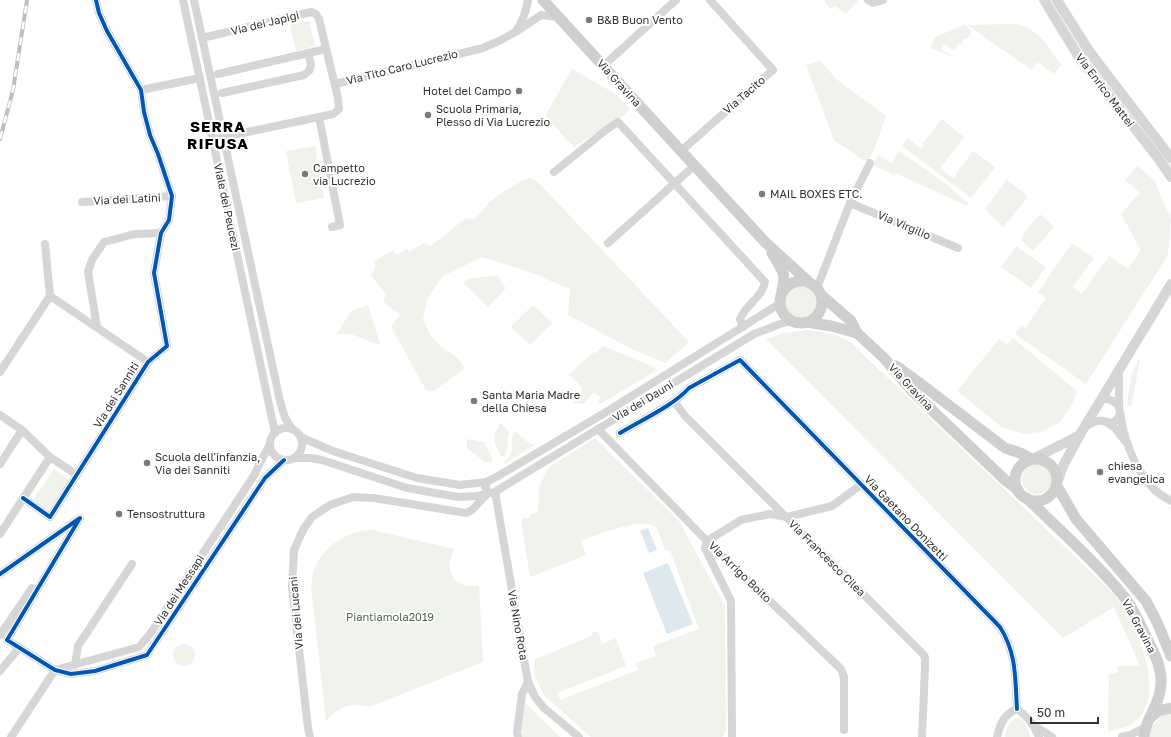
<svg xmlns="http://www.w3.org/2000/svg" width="1171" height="737" viewBox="0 0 1171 737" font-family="'Golos Text',sans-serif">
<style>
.green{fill:#f0f2ec}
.water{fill:#dde9ef}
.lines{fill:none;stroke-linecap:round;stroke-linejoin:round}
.minor{stroke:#d6d6d6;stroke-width:8}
.tertiary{stroke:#d6d6d6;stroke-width:10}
.secondary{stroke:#cfcfcf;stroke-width:11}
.rail-casing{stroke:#bebebe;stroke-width:4}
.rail{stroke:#fff;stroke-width:2.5;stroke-dasharray:8;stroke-linecap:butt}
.cycleway-casing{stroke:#fff;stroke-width:6}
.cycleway{stroke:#0057b8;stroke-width:4}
.poi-dot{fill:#7a7a7a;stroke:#fff;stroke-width:1.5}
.labels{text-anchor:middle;stroke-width:4;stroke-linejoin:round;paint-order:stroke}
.poi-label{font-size:11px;fill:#323232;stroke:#fff;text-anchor:start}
.street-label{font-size:11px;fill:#323232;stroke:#fff}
.park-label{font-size:11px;fill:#576a44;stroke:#fff}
.district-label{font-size:15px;font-weight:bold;letter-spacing:1px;fill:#000;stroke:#fff}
</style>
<rect width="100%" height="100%" fill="#fff"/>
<g class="green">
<path d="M824 0H857L858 1 846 14 835 6 830 9Z"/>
<path d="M1048 0H1052L1081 46 1171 164V171L1085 57Z"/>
<path d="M309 21 315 46 296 51 290 25Z"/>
<path d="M1014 24C1035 25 1050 48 1061 65L1054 74 1037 62 1032 70 967 25Z"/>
<path d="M964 25 972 31 967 39 965 38 960 45 958 44 954 51 944 44 941 49 955 58 931 48 932 43 934 41 933 38Z"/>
<path d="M821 61 836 79 886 116 873 152 866 162 834 140 806 65Z"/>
<path d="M572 69 614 93 630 109 623 116 574 147 545 116Z"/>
<path d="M942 119 964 137 940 168 954 179 956 176V174L973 151 995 167 971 198 902 146 908 138 921 149 924 145 923 143Z"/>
<path d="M315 146 324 198 296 203 286 151Z"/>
<path d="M899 151 946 184 965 201 969 203 967 206 896 173 894 175 873 165 878 155 892 163Z"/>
<path d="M1137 166 1154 180 1171 219 1168 255 1086 384 1015 334 1021 325 1025 328 1046 298 1038 292 1072 243 1094 258 1073 287 1082 294 1109 256 1128 269 1141 250 1121 214 1140 193 1125 180Z"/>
<path d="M531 178 537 181 689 342 665 363 632 349 568 315 570 289 527 271 482 257 443 276 427 299 423 319 431 336 440 346 458 358 465 369 433 391 426 390 391 327 400 314 385 304 383 300 385 298V293L371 275 375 269V261L393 250 397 255 407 249 409 252 424 243 431 246 466 218 473 220C481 214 482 210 488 204 496 196 520 180 531 178Z"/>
<path d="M1007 180 1027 195 1025 197 1027 198 1003 227 985 209Z"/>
<path d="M1040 214 1054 227 1033 251 1021 240 1024 236 1023 234Z"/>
<path d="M1016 246 1046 267 1031 288 1001 267Z"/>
<path d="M497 275 502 280 500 282 506 288 488 307 464 283 469 279Z"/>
<circle cx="800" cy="302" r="17"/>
<path d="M368 305 380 344C365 343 352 329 336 335L351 311Z"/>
<path d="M533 305 552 323 530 345 511 327Z"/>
<path d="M809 330 833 334 850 342 1114 594C1136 625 1171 697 1132 724 1125 728 1116 729 1108 732L1109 674 1118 673 1117 666H1140L1114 607 1063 638 766 339 785 333Z"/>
<path d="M1013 338 1077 391 1072 405 1060 422 1041 432 1024 434 1002 427 957 391 999 339 1007 345Z"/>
<path d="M603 346 656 368 655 371 600 404 597 402 601 398 594 392 583 404 573 403 581 395 582 387 569 375 593 352 595 354Z"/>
<path d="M1138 360H1140L1131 407 1127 404 1131 376Z"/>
<path d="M501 423 510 433 508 436 507 451 504 456 501 457 494 441 495 432Z"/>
<path d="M515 431 530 444H534V445L505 464 504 462 510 456 512 449V438Z"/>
<path d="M595 438 679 521 725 606 726 731 722 737H591L544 695 535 677 534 660 591 636 593 632H598L602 644 616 638 626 666 557 693 560 700 638 670 636 663 656 656 653 646 699 629 670 550 665 551C663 544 660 534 656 528 646 515 594 536 581 541L586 555 530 577 522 528V518H530L529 515 538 512 539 487 549 467Z"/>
<path d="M467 439 484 442 493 460 491 462H485L467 448Z"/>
<circle cx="1037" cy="479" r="15"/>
<path d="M54 469 69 480 49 510 33 500Z"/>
<path d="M372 530 454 549C452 554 450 560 450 565 449 582 465 588 479 586L483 662 369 707C349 702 339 707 326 721L311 586C312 581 312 575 314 570 323 546 346 531 372 530Z"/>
<circle cx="184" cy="655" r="11"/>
<path d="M525 703 560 737H522V725Z"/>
<path d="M1171 714V737H1149L1151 728 1161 716Z"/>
<path d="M1018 717C1026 722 1028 728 1030 737H1005C1006 729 1010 720 1018 717Z"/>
</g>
<g class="water">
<path d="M648 528 657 550 649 553 640 531Z"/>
<path d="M668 563 693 624 667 634 643 573Z"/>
</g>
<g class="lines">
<g class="minor">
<path d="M183 0 275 433"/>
<path d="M194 0 280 401 285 418 292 429"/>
<path d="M868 0 873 3 883 0"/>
<path d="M516 31C523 21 526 12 528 0"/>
<path d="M202 38 311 12 316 14 319 19 338 98 339 109 333 114 219 138"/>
<path d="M603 66 676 0"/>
<path d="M218 74 326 49"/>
<path d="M335 84 483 48 501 40 519 30 541 15 558 17"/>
<path d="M141 90 200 78"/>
<path d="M222 93 304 75 309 71 311 65 308 53"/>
<path d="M319 117 340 225 332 227"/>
<path d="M681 151 773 70 710 0"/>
<path d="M554 172 606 130 618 122 765 282C763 297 745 305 740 319L743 327"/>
<path d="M82 202 172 196"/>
<path d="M850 203 958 248"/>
<path d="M608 243 694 166"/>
<path d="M45 244 50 296 148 362"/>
<path d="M817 288 850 203 870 163"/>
<path d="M97 327 88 272 92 260 104 242 135 234 161 233"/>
<path d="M1119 371V406"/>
<path d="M0 372 50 296"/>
<path d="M1102 397C1107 399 1114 400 1118 405 1120 409 1122 424 1123 429 1131 458 1143 487 1171 501"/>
<path d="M674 401 685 416 921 652 925 657V667L922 737"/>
<path d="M0 415 22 430"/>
<path d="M1108 423 1115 428 1125 441"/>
<path d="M1084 427C1088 425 1093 422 1097 421 1109 419 1111 429 1120 415"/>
<circle cx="286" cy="444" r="16"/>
<path d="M598 429 707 541 841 669 844 677V730"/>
<path d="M620 433C641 420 673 406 689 388L740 360 1000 627C1017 654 1015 679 1017 709"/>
<path d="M300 436 305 439 333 451 417 478 460 485 486 482"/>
<path d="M295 458H310L322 460 407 488 458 497 477 496 488 493H493L754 334 780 324 791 321"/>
<path d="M0 464 22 430 50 457 77 475"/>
<path d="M495 492 528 682 535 697 544 708 579 737"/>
<path d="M488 493 485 487 488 481 498 476 603 414 779 304"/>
<path d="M23 498 50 517 148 362 167 346 154 273 161 233 169 220 172 196 158 154 150 135 144 112 141 90 107 31 99 13 96 0"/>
<path d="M0 534 50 457"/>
<path d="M0 574 80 518 7 640 55 670 71 674 95 671 147 655 265 478 284 460"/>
<path d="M0 635 32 588"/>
<path d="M75 665 78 646 132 564"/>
<path d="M0 671 19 648"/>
<path d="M1035 726 1052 737"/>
<path d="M11 737 55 670 139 647 150 634 253 477 270 444"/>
<path d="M310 737 308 728 292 587 294 550 303 530 312 517 330 505 353 497 374 498 466 513 472 510 488 493"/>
<path d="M518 737 517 733 522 694 528 682"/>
<path d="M732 737 731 601 705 548 707 541 741 520 770 514 787 517 832 506 862 484"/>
<path d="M997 737C1000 724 1004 714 1017 709 1028 716 1034 725 1039 737"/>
<path d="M1122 737 1130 735 1146 727"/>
</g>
<g class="tertiary">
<path d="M1044 0 1080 59 1158 158 1171 177"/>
<path d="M1057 0 1089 51 1171 158"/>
<path d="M1035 458 1080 435"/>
<path d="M1058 480 1064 464 1082 431 1171 284"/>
</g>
<g class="secondary">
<path d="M543 0 681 151 765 242 810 283"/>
<path d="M772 253C781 269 787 272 782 291"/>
<circle cx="801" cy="302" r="21"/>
<path d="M821 295 851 321 857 333 884 358 912 391 1005 480 1018 490"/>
<path d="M807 322 831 326 857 333"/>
<path d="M896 366 921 384 1005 448 1020 453 1032 459"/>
<circle cx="1036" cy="480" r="21"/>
<path d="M1057 486 1076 519 1146 601 1157 622 1171 656"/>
<path d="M1027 498C1058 529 1093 559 1121 593 1133 607 1141 626 1149 643 1155 654 1161 667 1161 680 1162 704 1145 717 1144 737"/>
<path d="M1150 718 1158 711 1171 708"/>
</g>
<g class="rail-casing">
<path id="rail" d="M0 139 13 90 27 0"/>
</g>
<use href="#rail" class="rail"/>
<g class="cycleway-casing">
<g id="cycleway">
<path d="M620 433C641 420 673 406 689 388L740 360 1000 627C1017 654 1015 679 1017 709"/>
<path d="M23 498 50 517 148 362 167 346 154 273 161 233 169 220 172 196 158 154 150 135 144 112 141 90 107 31 99 13 96 0"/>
<path d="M0 574 80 518 7 640 55 670 71 674 95 671 147 655 265 478 284 460"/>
</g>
</g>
<use href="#cycleway" class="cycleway"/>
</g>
<g class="poi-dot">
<circle cx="589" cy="20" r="4"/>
<circle cx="519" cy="91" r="4"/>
<circle cx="428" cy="115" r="4"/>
<circle cx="305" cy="174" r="4"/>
<circle cx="762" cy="194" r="4"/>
<circle cx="474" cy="401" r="4"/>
<circle cx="147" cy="463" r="4"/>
<circle cx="1100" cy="472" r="4"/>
<circle cx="119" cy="514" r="4"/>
</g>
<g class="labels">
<g class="poi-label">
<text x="597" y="24">B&amp;B Buon Vento</text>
<text x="511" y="95" text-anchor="end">Hotel del Campo</text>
<text x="436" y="113">Scuola Primaria,<tspan x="436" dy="13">Plesso di Via Lucrezio</tspan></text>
<text x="313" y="172">Campetto<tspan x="313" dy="13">via Lucrezio</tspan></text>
<text x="770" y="198">MAIL BOXES ETC.</text>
<text x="482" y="399">Santa Maria Madre<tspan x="482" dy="13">della Chiesa</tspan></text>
<text x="155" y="461">Scuola dell'infanzia,<tspan x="155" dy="13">Via dei Sanniti</tspan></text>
<text x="1108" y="470">chiesa<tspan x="1108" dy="13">evangelica</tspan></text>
<text x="127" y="518">Tensostruttura</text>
</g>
<g class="street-label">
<text transform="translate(265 23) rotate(-14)" y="4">Via dei Japigi</text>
<text transform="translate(402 67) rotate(-14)" y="4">Via Tito Caro Lucrezio</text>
<text transform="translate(619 83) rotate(48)" y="4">Via Gravina</text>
<text transform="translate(1105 90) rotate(53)" y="4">Via Enrico Mattei</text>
<text transform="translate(744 95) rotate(-41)" y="4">Via Tacito</text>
<text transform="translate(127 199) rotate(-3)" y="4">Via dei Latini</text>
<text transform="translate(227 207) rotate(78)" y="4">Viale dei Peucezi</text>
<text transform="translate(904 225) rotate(23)" y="4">Via Virgilio</text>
<text transform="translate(911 387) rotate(47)" y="4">Via Gravina</text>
<text transform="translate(116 395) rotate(-58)" y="4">Via dei Sanniti</text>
<text transform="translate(643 401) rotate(-31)" y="4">Via dei Dauni</text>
<text transform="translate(906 518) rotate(46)" y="4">Via Gaetano Donizetti</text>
<text transform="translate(827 558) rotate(45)" y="4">Via Francesco Cilea</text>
<text transform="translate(740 572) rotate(44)" y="4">Via Arrigo Boito</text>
<text transform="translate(179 590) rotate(-57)" y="4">Via dei Messapi</text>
<text transform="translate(296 613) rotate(-95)" y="4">Via dei Lucani</text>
<text transform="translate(518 625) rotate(80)" y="4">Via Nino Rota</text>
<text transform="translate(1139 626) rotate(62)" y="4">Via Gravina</text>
</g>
<g class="park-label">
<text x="390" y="621">Piantiamola2019</text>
</g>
<g class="district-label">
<text x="218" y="132">SERRA<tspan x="218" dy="17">RIFUSA</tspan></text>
</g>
</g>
<path d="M1031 717v6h67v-6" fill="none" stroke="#323232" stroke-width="2"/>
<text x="1037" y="717" font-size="12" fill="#323232" stroke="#ffffff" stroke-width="3" paint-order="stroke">50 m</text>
</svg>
